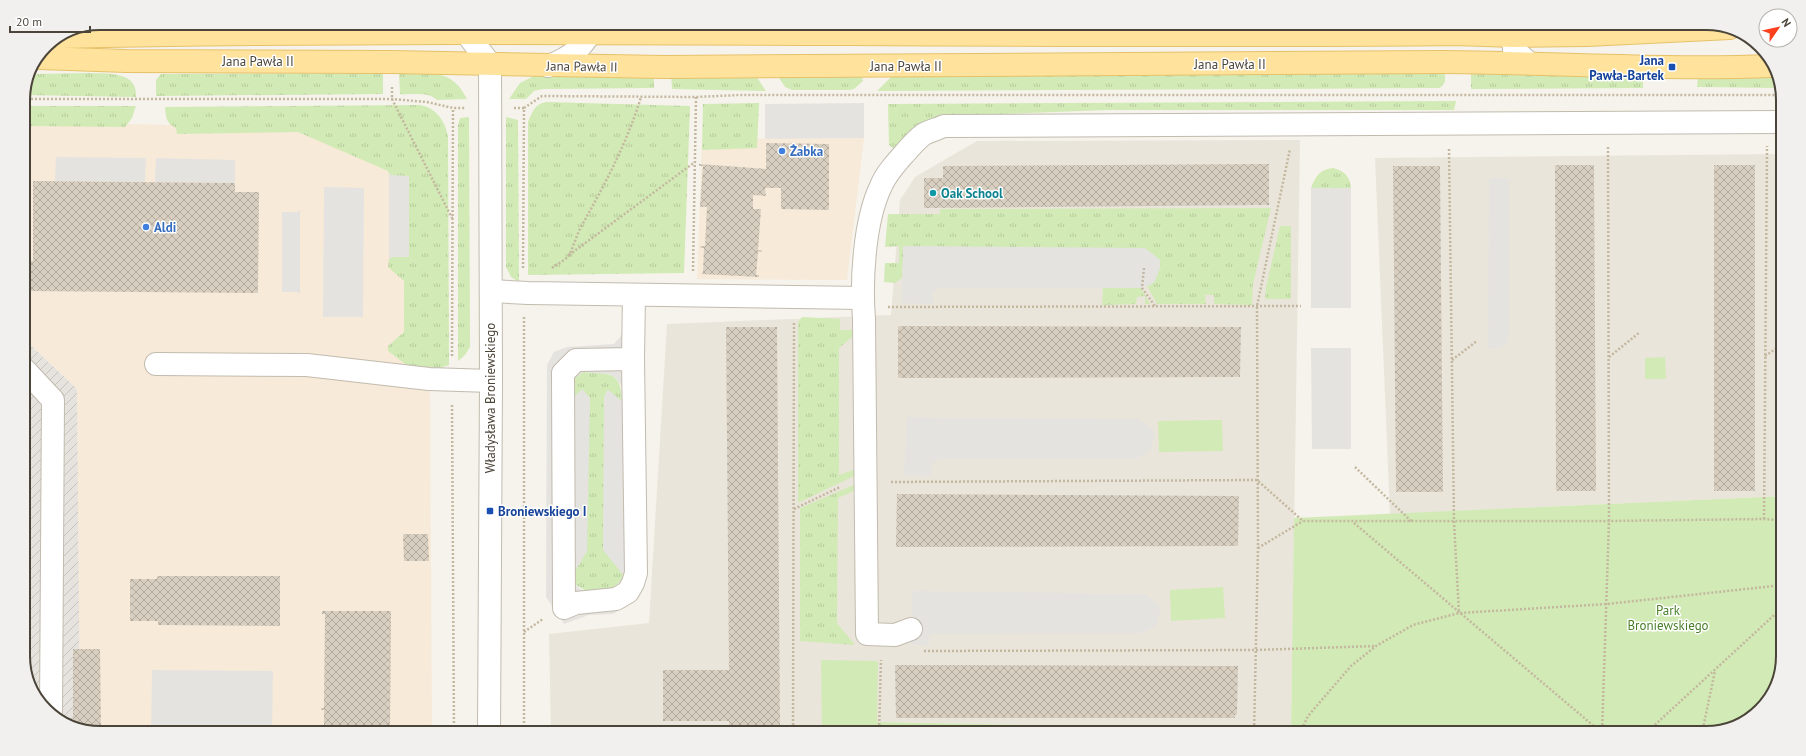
<svg xmlns="http://www.w3.org/2000/svg" width="1806" height="756" viewBox="0 0 1806 756" font-family="'PT Sans',sans-serif">
<style>
.residential{fill:#eae5da}
.commercial{fill:#f7ead8}
.industrial{fill:url(#industrial-furrows)}
.grass{fill:url(#grass-tufts)}
.park{fill:#d2eab5}
.parking{fill:#e5e3e0;fill-rule:evenodd}
.building{fill:url(#building-cross-hatch)}
.lines{fill:none;stroke-linecap:round;stroke-linejoin:round}
.minor-casing{stroke:#c2bbae;stroke-width:24}
.major-casing{stroke:#e6c16a;stroke-width:24}
.path{stroke:#c4b79f;stroke-width:2.5;stroke-dasharray:2 2;stroke-linecap:butt}
.minor{stroke:#fff;stroke-width:22}
.major{stroke:#ffe39c;stroke-width:22}
.transit-dot{fill:#1a4fb4;stroke:#fff;stroke-width:1.5}
.shop-dot{fill:#3f7fe0;stroke:#fff;stroke-width:1.5}
.culture-dot{fill:#0f9aa8;stroke:#fff;stroke-width:1.5}
.labels{text-anchor:middle;stroke-width:3;stroke-linejoin:round;paint-order:stroke}
.transit-label{font-size:13px;font-weight:bold;fill:#164399;stroke:#fff;text-anchor:end}
.street-label{font-size:13px;fill:#4b4439;stroke:#fff}
.shop-label{font-size:13px;font-weight:bold;fill:#366cbe;stroke:#fff;text-anchor:start}
.culture-label{font-size:13px;font-weight:bold;fill:#0d838f;stroke:#fff;text-anchor:start}
.park-label{font-size:13px;fill:#4a7f2a;stroke:#fff}
.rim{fill:none;stroke:#4b4439;stroke-width:2}
</style>
<defs>
<pattern id="industrial-furrows" width="10" height="10" patternUnits="userSpaceOnUse"><rect width="10" height="10" fill="#e6e2dd"/><path d="M-1 1l2-2M0 10L10 0M9 11l2-2" fill="none" stroke="#c7c3be"/></pattern>
<pattern id="grass-tufts" width="24" height="20" patternUnits="userSpaceOnUse"><rect width="24" height="20" fill="#d2eab5"/><path d="M3 7l-1-3M5 7V3M7 7l1-3M15 17l-1-3M17 17v-4M19 17l1-3" fill="none" stroke="#b6ca9c"/></pattern>
<pattern id="building-cross-hatch" width="8" height="8" patternUnits="userSpaceOnUse"><rect width="8" height="8" fill="#d8cfc1"/><path d="M0 0l8 8M0 8l8-8" fill="none" stroke="#b1aa9e"/></pattern>
</defs>
<rect width="100%" height="100%" fill="#f6f3ec"/>
<g class="residential">
<path d="M1300 140 1291 730 877 722 847 733H551L549 634 649 623 667 324 891 315 900 200 915 177 977 141Z"/>
<path d="M1783 154V496L1390 514 1375 158Z"/>
</g>
<g class="commercial">
<path d="M23 122 437 130 430 393 432 733H100L80 729 77 389 23 338Z"/>
<path d="M864 138 847 280 697 279 702 139Z"/>
</g>
<path class="industrial" d="M23 338 77 389 80 728 70 727 39 703 23 662Z"/>
<g class="grass">
<path d="M89 73C108 74 138 71 136 97L23 95 33 74Z"/>
<path d="M383 73V94L156 96V80L161 74Z"/>
<path d="M399 73C429 73 452 68 467 99L437 100C428 91 412 95 400 94Z"/>
<path d="M654 73V88L543 89 534 91 526 99H509L520 83 536 75Z"/>
<path d="M752 73 758 79 766 91 672 89 671 74Z"/>
<path d="M899 73 1445 74V82L1440 88 877 91 891 77Z"/>
<path d="M1471 74 1643 75V88L1471 89Z"/>
<path d="M779 75 862 76 863 81 854 89 849 90H792L785 87 779 78Z"/>
<path d="M1698 76 1777 78 1780 88 1697 87Z"/>
<path d="M1456 101 1454 110H1107L949 116 908 134 893 148 889 145 888 104Z"/>
<path d="M546 102 690 106 684 273 528 275V122C532 112 535 104 546 102Z"/>
<path d="M759 103 757 148 702 150 703 104Z"/>
<path d="M419 105C436 107 445 121 448 136L449 365 440 368 408 366 388 351V346L404 332V281L388 267 389 259 392 257H408L388 171 298 132 177 134 176 128C166 123 166 118 165 107Z"/>
<path d="M23 106H136L132 118 125 127 23 126Z"/>
<path d="M469 117 470 347 465 355 458 361V125L460 118Z"/>
<path d="M506 117 518 120 519 282 511 277 506 267Z"/>
<path d="M1333 168C1345 171 1350 177 1351 188H1311C1315 176 1321 169 1333 168Z"/>
<path d="M1271 208 1253 284 1252 305 1214 304V295H1205L1206 304H1157L1147 286 1150 285 904 246 902 278 895 283 884 282 885 263H899V246L885 247 888 214H940V209Z"/>
<path d="M1280 226H1291V299H1265L1266 287Z"/>
<path d="M1140 287 1150 304H1145V296L1137 297 1136 304 1102 305 1103 288Z"/>
<path d="M802 317 840 319V330H857V333L839 348V475L856 469V475L798 503V322Z"/>
<path d="M583 372C610 374 621 370 622 402L608 390 604 397 624 576C609 598 589 597 570 580V388L575 378Z"/>
<path d="M856 484V490L838 498 837 623 855 645 800 641V508Z"/>
</g>
<g class="park">
<path d="M1665 357 1666 379H1645V358Z"/>
<path d="M1222 420 1223 451 1159 452 1158 421Z"/>
<path d="M1783 496V656L1777 686 1749 720 1707 733H822L821 660 878 661 877 722 1291 730 1294 518Z"/>
<path d="M1223 587 1225 618 1171 621 1170 590Z"/>
</g>
<g class="parking">
<path d="M864 103V138L765 139V104Z"/>
<path d="M56 157 146 158 145 182 55 181Z"/>
<path d="M156 158 235 160V183L155 182Z"/>
<path d="M389 171 391 175 409 176V257H392L389 259Z"/>
<path d="M1489 178H1509V333L1506 344 1499 348H1488Z"/>
<path d="M324 187 364 188 363 317H323Z"/>
<rect x="1311" y="188" width="40" height="120"/>
<path d="M300 209V294L297 292H282V212H298Z"/>
<path d="M903 246 1145 248 1160 260V268L1155 281 1150 285 1142 288H938L933 293V304L902 303Z"/>
<path d="M623 328H645L644 574 638 595 628 605 613 614 589 615 564 624 546 597 547 365 554 352 567 347 614 344 621 336ZM583 372 609 374 616 378 622 387V401L608 390 604 397 603 550 624 576 617 586 604 592 591 593 580 589 570 580 587 551 590 398 582 389 570 401V388L575 378Z"/>
<path d="M1311 348H1351V449H1312Z"/>
<path d="M907 417 1139 419 1154 431V438L1149 452 1136 459H939L932 464 930 476 904 475Z"/>
<path d="M912 591 1145 594 1159 605 1160 613 1155 627 1142 633 932 634 929 637V645H911Z"/>
<path d="M152 670 273 671 272 733H151Z"/>
</g>
<g class="building">
<path d="M766 143 829 144V210L781 209V188H765L766 196 753 195V209H761L758 250H762V252H758L756 275H759V277L701 274 703 273 704 248H700L701 246H705L707 207H700L703 166H699V164L766 169Z"/>
<path d="M1269 164V205L924 208V178H943V166Z"/>
<path d="M1555 165H1594L1596 491H1556Z"/>
<rect x="1714" y="165" width="41" height="326"/>
<path d="M1393 166H1440L1443 492H1396Z"/>
<path d="M33 181 235 183V192H259L258 293 23 291V261H33Z"/>
<path d="M898 326 1241 327 1240 377 898 378Z"/>
<path d="M726 327H777L780 733H729V721H663V670H729Z"/>
<path d="M897 494 1239 496 1238 546 896 547Z"/>
<path d="M403 534H428L429 561H404Z"/>
<path d="M157 576H280V626L158 625V621H130V579H157Z"/>
<path d="M322 611H391L390 733H324V710H321V708H324L325 614H322Z"/>
<path d="M73 649H100L101 733 73 728Z"/>
<path d="M895 665 1238 666 1237 715H1235V718H896Z"/>
</g>
<g class="lines">
<g class="minor-casing">
<g id="minor">
<path d="M463 23 467 34 490 64 491 381 489 733"/>
<path d="M1512 23 1514 50 1529 63"/>
<path d="M548 66C571 58 586 46 594 23"/>
<path d="M491 291 528 293 862 298"/>
<path d="M633 359 576 360 563 373 564 608 576 603 616 599 628 592 633 583 636 573 633 359 634 295"/>
<path d="M156 364 307 365 429 379 491 381"/>
<path d="M23 368 53 400 51 712"/>
<path d="M911 629 895 635 867 634 864 319C861 281 864 221 881 186 886 174 895 164 904 154 910 147 917 139 924 134 930 131 937 129 944 126L1783 122"/>
</g>
</g>
<g class="major-casing">
<g id="major">
<path d="M58 37C524 27 990 39 1456 34L1513 36 1587 35 1730 28"/>
<path d="M40 58 126 61 391 62 664 67 1445 62C1554 63 1663 70 1772 66"/>
</g>
</g>
<g class="path">
<path d="M392 87V99L452 218"/>
<path d="M23 99H392L427 102 453 108H466"/>
<path d="M514 108H524"/>
<path d="M1449 149 1454 522 1459 613"/>
<path d="M569 255 695 162"/>
<path d="M523 268 524 108 542 96 696 97 739 95H1780"/>
<path d="M552 268C557 264 566 260 569 255 574 246 576 236 581 227 605 184 627 143 641 97"/>
<path d="M1144 268 1142 288 1155 306"/>
<path d="M693 271 696 97"/>
<path d="M888 307 1301 306"/>
<path d="M524 317V733"/>
<path d="M452 356 453 108"/>
<path d="M1765 356 1783 344"/>
<path d="M1609 357 1640 332"/>
<path d="M1452 360 1477 341"/>
<path d="M452 405 454 733"/>
<path d="M1355 467 1412 522"/>
<path d="M891 482 1257 480 1303 521H1609L1764 519 1777 520 1783 527"/>
<path d="M794 509 840 487"/>
<path d="M1764 519 1767 146"/>
<path d="M1354 523 1602 733"/>
<path d="M1258 548 1303 521"/>
<path d="M524 632 543 619"/>
<path d="M924 651 1256 650 1376 646"/>
<path d="M793 733 794 322"/>
<path d="M879 733 881 660"/>
<path d="M1254 733 1258 548 1257 306 1290 149"/>
<path d="M1300 733 1308 716 1351 666 1376 646 1413 625 1459 613 1607 604 1783 585"/>
<path d="M1602 733 1609 521 1608 147"/>
<path d="M1646 733 1783 607"/>
<path d="M1702 733 1715 671"/>
</g>
<use href="#minor" class="minor"/>
<use href="#major" class="major"/>
</g>
<g class="transit-dot">
<rect x="1668" y="63" width="8" height="8" rx="2"/>
<rect x="486" y="507" width="8" height="8" rx="2"/>
</g>
<g class="shop-dot">
<circle cx="782" cy="151" r="4"/>
<circle cx="146" cy="227" r="4"/>
</g>
<circle class="culture-dot" cx="933" cy="193" r="4"/>
<g class="labels">
<g class="transit-label">
<text x="1664" y="65">Jana<tspan x="1664" dy="15">Pawła-Bartek</tspan></text>
<text x="498" y="516" text-anchor="start">Broniewskiego I</text>
</g>
<g class="street-label">
<text x="258" y="66">Jana Pawła II</text>
<text x="1230" y="69">Jana Pawła II</text>
<text transform="translate(582 66) rotate(1)" y="5">Jana Pawła II</text>
<text x="906" y="71">Jana Pawła II</text>
<text transform="translate(490 398) rotate(-90)" y="5">Władysława Broniewskiego</text>
</g>
<g class="shop-label">
<text x="790" y="156">Żabka</text>
<text x="154" y="232">Aldi</text>
</g>
<g class="culture-label">
<text x="941" y="198">Oak School</text>
</g>
<g class="park-label">
<text x="1668" y="615">Park<tspan x="1668" dy="15">Broniewskiego</tspan></text>
</g>
</g>
<path d="M0 0H1806V756H0ZM100 30H1706A70 70 0 0 1 1776 100V656A70 70 0 0 1 1706 726H100A70 70 0 0 1 30 656V100A70 70 0 0 1 100 30Z" fill="#f1f0ef" fill-rule="evenodd"/>
<path class="rim" d="M100 30H1706A70 70 0 0 1 1776 100V656A70 70 0 0 1 1706 726H100A70 70 0 0 1 30 656V100A70 70 0 0 1 100 30Z"/>
<g transform="translate(1778 28) rotate(56)"><circle r="19" fill="#ffffff" stroke="#b7b4b0"/>
<path d="M0-3L7 15L0 10L-7 15Z" fill="#fc3f1d"/>
<text y="-6" font-size="11" font-weight="bold" text-anchor="middle" fill="#4b4439">N</text>
</g>
<path d="M10 26v6h80v-6" fill="none" stroke="#4b4439" stroke-width="2"/>
<text x="16" y="26" font-size="12" fill="#4b4439" stroke="#ffffff" stroke-width="3" paint-order="stroke">20 m</text>
</svg>
